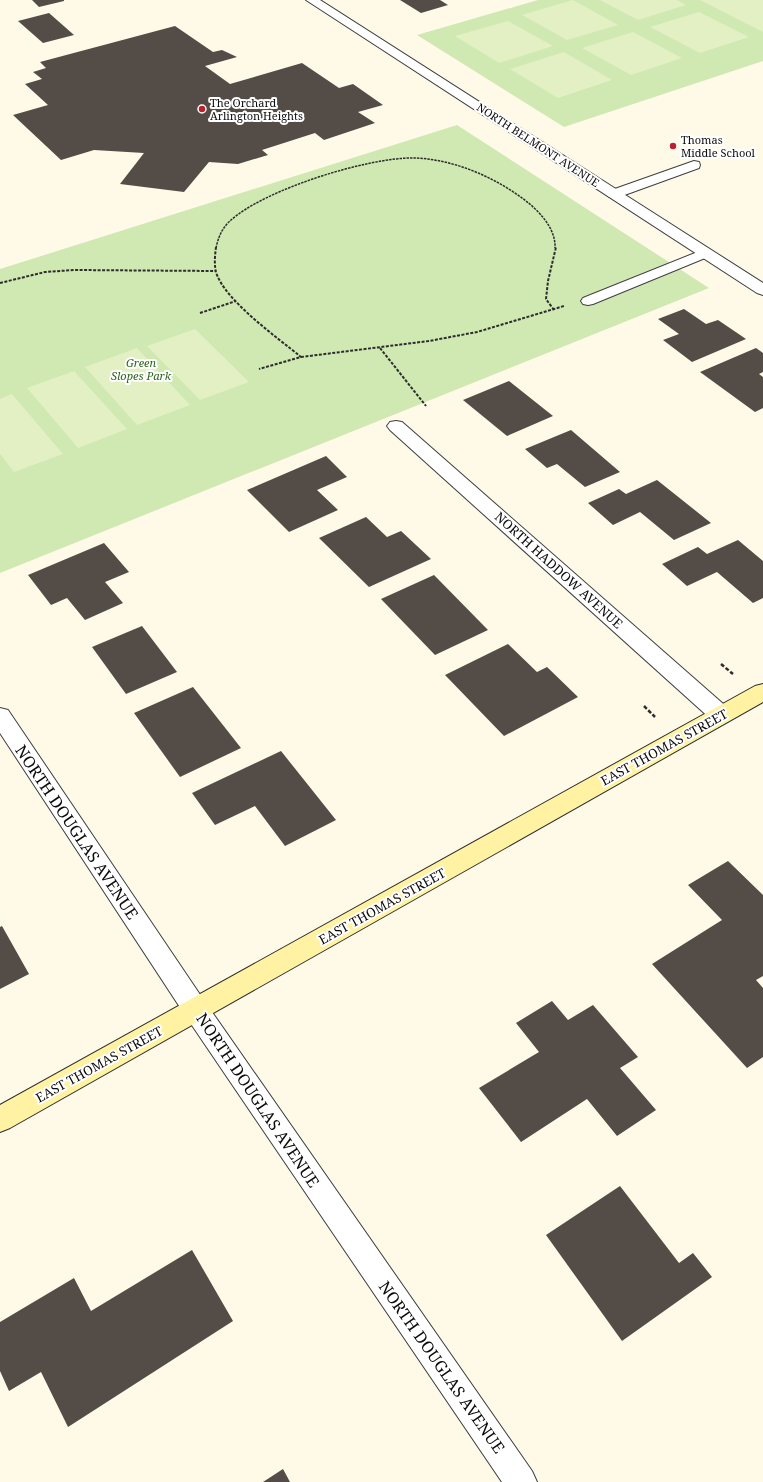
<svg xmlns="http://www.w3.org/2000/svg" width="763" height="1482" viewBox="0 0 763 1482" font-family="'Noto Serif',serif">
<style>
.green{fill:#d0e9b2}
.pitch{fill:#e2f0c4}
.building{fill:#534c47}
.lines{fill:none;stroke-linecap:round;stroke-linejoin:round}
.lane-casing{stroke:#3e3e3e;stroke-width:2}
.street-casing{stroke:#3e3e3e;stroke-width:2}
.secondary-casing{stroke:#2d2d2d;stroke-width:2}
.path-far2{stroke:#2d2d2d;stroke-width:1.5;stroke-dasharray:2.5 1;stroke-linecap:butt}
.path-far1{stroke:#2d2d2d;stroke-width:2;stroke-dasharray:3 1.5;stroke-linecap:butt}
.path{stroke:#2d2d2d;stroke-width:2.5;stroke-dasharray:4 2;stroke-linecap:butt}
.lane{fill:#fff;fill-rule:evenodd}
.street{fill:#fff;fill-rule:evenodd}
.secondary{fill:#fff3a3;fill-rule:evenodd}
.poi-dot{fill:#bd212b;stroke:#fff;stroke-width:1.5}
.labels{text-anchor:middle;stroke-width:4;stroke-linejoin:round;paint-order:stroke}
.far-poi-label{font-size:11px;fill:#0b0b0b;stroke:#fff;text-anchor:start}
.far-street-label{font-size:11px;fill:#0b0b0b;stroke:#fff}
.far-park-label{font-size:11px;font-style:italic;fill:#2b631b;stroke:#fff}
.street-label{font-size:13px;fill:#0b0b0b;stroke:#fff}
.near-street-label{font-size:16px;fill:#0b0b0b;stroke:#fff}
</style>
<rect width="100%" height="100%" fill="#fffae8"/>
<g class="green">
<path d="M538 0H763V61L564 127 417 35Z"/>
<path d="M457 125 709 288 0 573V269Z"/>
</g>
<g class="pitch">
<path d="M573 0 618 25 567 40 522 15Z"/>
<path d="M600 0H677L686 5 638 20Z"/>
<path d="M700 0H763V32Z"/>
<path d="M699 12 749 37 700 53 650 27Z"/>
<path d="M508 21 553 46 499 63 455 36Z"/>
<path d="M633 32 682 58 631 75 582 48Z"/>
<path d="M564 52 612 80 558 98 510 69Z"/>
<path d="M195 329 249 382 200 400 147 346Z"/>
<path d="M137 348 190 405 137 425 85 367Z"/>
<path d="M74 371 127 429 78 448 27 388Z"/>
<path d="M12 394 63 454 14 472 0 454V399Z"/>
</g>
<g class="building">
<path d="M32 0H64V1L39 7Z"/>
<path d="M400 0H440L448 5 421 13Z"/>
<path d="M49 13 74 35 43 43 18 21Z"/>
<path d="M175 26 213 52 222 50 237 57 205 66 230 84 302 63 339 88 353 84 383 105 358 112 375 123 324 140 315 133 262 150 268 155 238 164 209 162 184 192 120 184 144 153 94 150 61 160 13 115 48 105 25 84 42 79 33 72 46 68 40 62Z"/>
<path d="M684 309 706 324 718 320 746 339 692 362 663 340 679 334 658 319Z"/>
<path d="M756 348 763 353V372L759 374 763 377V408L755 412 700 372Z"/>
<path d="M509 381 553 416 507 436 463 400Z"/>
<path d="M571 430 620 472 585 487 557 464 547 468 525 449Z"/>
<path d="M326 456 347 477 317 490 338 510 289 532 247 490Z"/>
<path d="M657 480 711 523 674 540 640 512 613 525 588 503 619 489 626 494Z"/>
<path d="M366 517 387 537 401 531 431 559 369 587 319 538Z"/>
<path d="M738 540 763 561V598L753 603 717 572 687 586 662 564 698 547 707 554Z"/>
<path d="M104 543 129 572 105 582 123 603 85 620 67 598 51 605 28 575Z"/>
<path d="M434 575 488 630 435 655 381 599Z"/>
<path d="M142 626 177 672 126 694 92 647Z"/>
<path d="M508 644 537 672 547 667 578 697 504 736 445 675Z"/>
<path d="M193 687 241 748 180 777 134 713Z"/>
<path d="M281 751 336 820 285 846 255 806 215 825 192 793Z"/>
<path d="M728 861 763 895V976L756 980 763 988V1057L747 1068 652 964 722 920 688 885Z"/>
<path d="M2 926 29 974 0 989V927Z"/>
<path d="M552 1001 568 1020 593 1005 638 1057 620 1068 656 1110 617 1136 587 1099 521 1142 479 1088 539 1052 516 1023Z"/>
<path d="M620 1186 679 1263 693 1253 712 1277 622 1341 546 1235Z"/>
<path d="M192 1250 233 1321 68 1427 41 1372 9 1391 0 1371V1322L74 1278 91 1311Z"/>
<path d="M283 1469 290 1482H263Z"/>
</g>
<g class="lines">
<g class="lane-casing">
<g id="lane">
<path d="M694 161 699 162 700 165 699 168 619 197H609L607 194 609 191Z"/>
<path d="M705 249 710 250 712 253 710 256 593 304 588 305 583 304 581 301 583 298Z"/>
</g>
</g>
<g class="street-casing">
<g id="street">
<path d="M306 0H320L763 283V295L757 293Z"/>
<path d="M396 421 402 422 729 709 732 715 729 721 721 723 713 721 390 430 387 426 390 422Z"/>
<path d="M0 708 8 710 205 1002 532 1471 537 1482H502L187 1018 0 733Z"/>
</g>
</g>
<g class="secondary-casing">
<path id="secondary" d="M763 684V702L10 1128 0 1132V1105L755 686Z"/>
</g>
<path class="path-far2" d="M216 248C218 238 222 228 230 221 263 190 368 157 414 158 453 159 495 177 526 201 540 212 556 229 555 248"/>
<g class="path-far1">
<path d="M216 247C215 255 214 264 216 272 224 300 278 338 301 357L259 369"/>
<path d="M0 283 45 272 74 270 215 271"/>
<path d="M554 310 546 299 548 281 556 247"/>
<path d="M200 313 236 301"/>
<path d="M380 348 426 406"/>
<path d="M301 357 429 341 477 332 564 306"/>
</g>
<g class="path">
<path d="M721 664 733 674"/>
<path d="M644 706 655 717"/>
</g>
<use href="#lane" class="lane"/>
<use href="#street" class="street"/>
<use href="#secondary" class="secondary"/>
</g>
<g class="poi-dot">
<circle cx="202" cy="109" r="4"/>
<circle cx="673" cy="146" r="4"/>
</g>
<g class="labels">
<g class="far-poi-label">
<text x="210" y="107">The Orchard<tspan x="210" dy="13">Arlington Heights</tspan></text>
<text x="681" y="144">Thomas<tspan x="681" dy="13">Middle School</tspan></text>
</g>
<g class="far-street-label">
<text transform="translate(538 145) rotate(33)" y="4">NORTH BELMONT AVENUE</text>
</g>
<g class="far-park-label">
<text x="141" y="367">Green<tspan x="141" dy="13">Slopes Park</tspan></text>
</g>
<g class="street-label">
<text transform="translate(559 570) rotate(42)" y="5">NORTH HADDOW AVENUE</text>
<text transform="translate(664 747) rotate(-29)" y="5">EAST THOMAS STREET</text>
<text transform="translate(382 906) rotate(-29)" y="5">EAST THOMAS STREET</text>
<text transform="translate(99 1064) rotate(-29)" y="5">EAST THOMAS STREET</text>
</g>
<g class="near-street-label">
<text transform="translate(77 832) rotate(56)" y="6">NORTH DOUGLAS AVENUE</text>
<text transform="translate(258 1100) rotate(56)" y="6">NORTH DOUGLAS AVENUE</text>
<text transform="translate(442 1367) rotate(55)" y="6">NORTH DOUGLAS AVENUE</text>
</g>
</g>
</svg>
